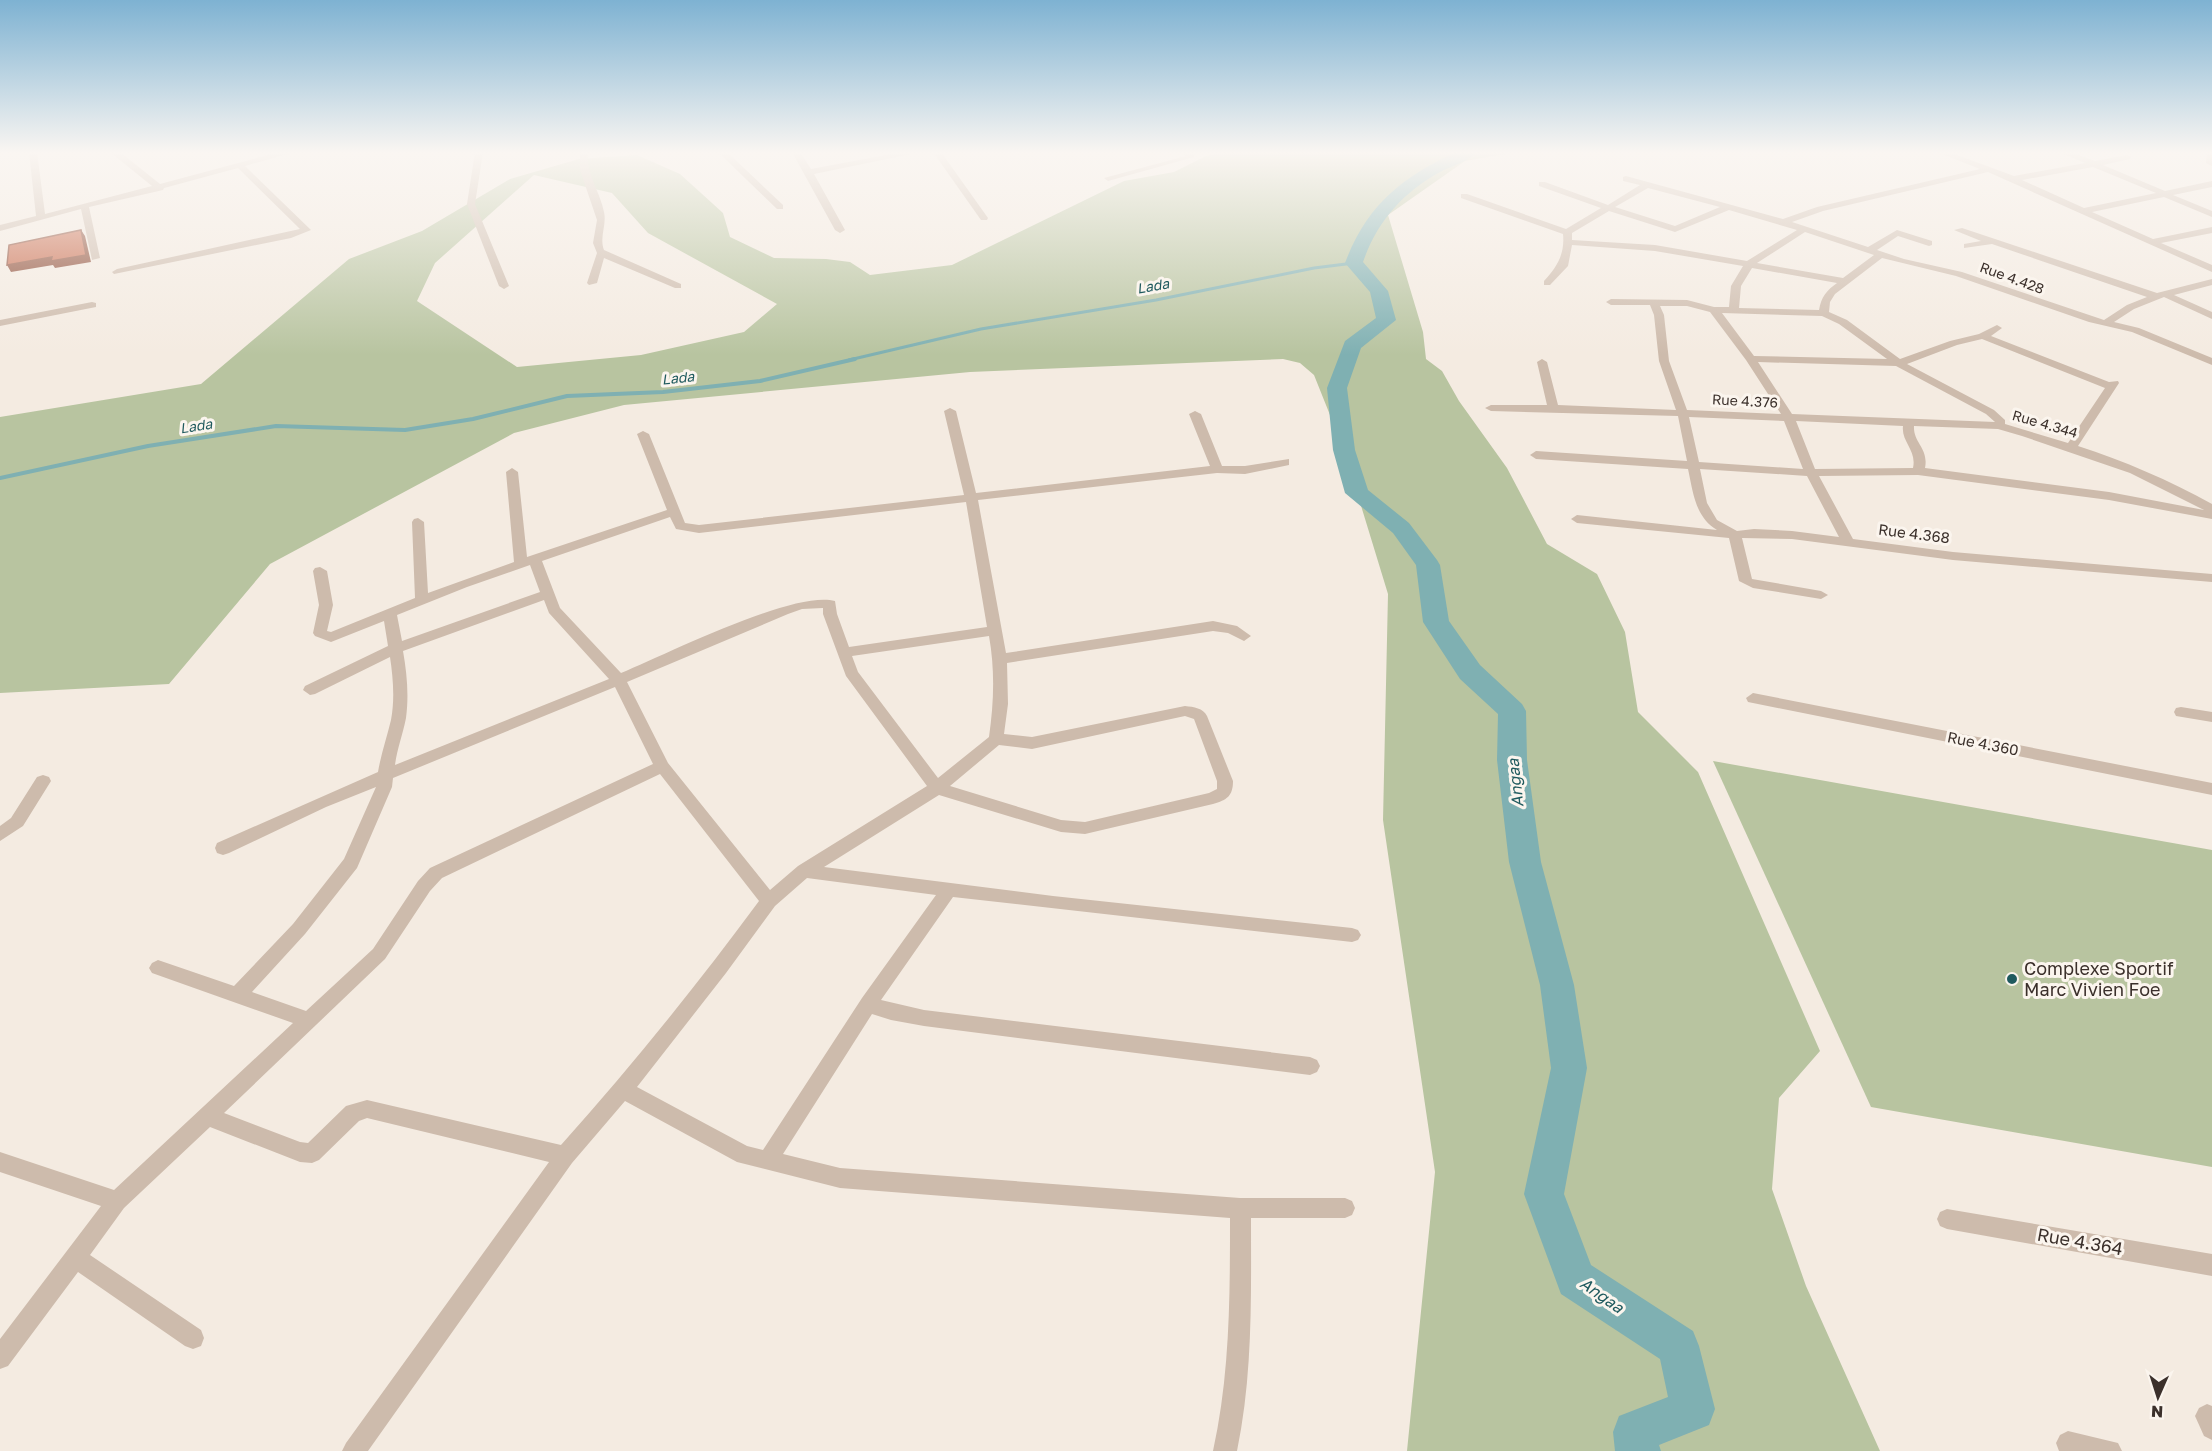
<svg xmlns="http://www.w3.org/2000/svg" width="2212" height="1451" viewBox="0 0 2212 1451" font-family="'Golos Text',sans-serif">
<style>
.green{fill:#b8c4a0;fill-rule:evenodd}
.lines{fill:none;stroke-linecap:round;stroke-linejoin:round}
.stream-far1{stroke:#7fb0b2;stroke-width:3}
.stream{stroke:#7fb0b2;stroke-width:4}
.river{fill:#7fb0b2;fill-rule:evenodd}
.minor{fill:#cdbbac;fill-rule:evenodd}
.shaded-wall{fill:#8c4a34}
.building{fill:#c8694b;stroke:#8c4a34;stroke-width:1.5}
.poi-dot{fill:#1f5a5e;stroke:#fbf5ee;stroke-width:2}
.labels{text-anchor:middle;stroke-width:6;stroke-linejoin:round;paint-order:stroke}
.far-street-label{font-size:14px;fill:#3b302b;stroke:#fbf5ee}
.far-water-label{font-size:14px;font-style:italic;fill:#1f5a5e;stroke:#fbf5ee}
.street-label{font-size:15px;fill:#3b302b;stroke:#fbf5ee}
.water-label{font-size:16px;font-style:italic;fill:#1f5a5e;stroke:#fbf5ee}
.near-poi-label{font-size:18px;fill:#3b302b;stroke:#fbf5ee;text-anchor:start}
.near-street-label{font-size:18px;fill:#3b302b;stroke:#fbf5ee}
</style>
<rect width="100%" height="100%" fill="#f4ebe1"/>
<g class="green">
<path d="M1230 152H1516L1465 161 1388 215 1423 332 1426 359 1442 371 1459 401 1507 468 1547 544 1597 574 1625 632 1638 712 1698 772 1820 1051 1779 1098 1772 1189 1806 1286 1880 1451H1407L1435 1172 1383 820 1388 594 1344 450 1314 375 1300 363 1283 359 970 372 624 405 514 433 270 564 169 684 0 693V417L201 384 349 259 422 231 510 179 579 159 637 155 680 174 723 213 730 237 774 258 826 259 850 262 870 275 952 265 1124 181 1174 172 1206 156ZM534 175 612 193 648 233 777 304 744 332 641 355 517 367 417 301 435 263Z"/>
<path d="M1713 761 2212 850V1167L1871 1107Z"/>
</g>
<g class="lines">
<path class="stream-far1" d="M849 360 981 329 1156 300 1314 268 1354 263"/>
<path class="stream" d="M0 478 148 446 276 426 405 430 473 419 567 396 663 392 760 381 855 359"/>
<path class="river" d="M1456 152H1476C1468 162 1451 166 1440 172 1402 193 1377 222 1363 262L1388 291 1396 320 1361 348 1347 388 1355 450 1368 490 1409 523 1437 560 1440 565 1449 621 1480 665 1522 704 1526 711 1527 760 1541 862 1574 985 1587 1068 1564 1194 1591 1265 1693 1331 1699 1346 1715 1409 1709 1425 1659 1445 1661 1451H1615L1613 1432 1619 1416 1668 1397 1660 1359 1561 1294 1524 1194 1551 1068 1540 985 1509 862 1497 760 1498 714 1460 679 1423 622 1416 565 1393 533 1345 493 1333 450 1327 388 1345 341 1376 318 1370 292 1345 263C1367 205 1401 178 1456 152Z"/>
<g class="minor">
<path d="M29 152H37L45 214 152 186 110 152H120L160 184 279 152H294L245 166 311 230 291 238 114 274 112 272 117 269 300 229 238 168 164 188 163 190 89 207 100 258 92 260 81 209 0 231V225L36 216Z"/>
<path d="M475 152H483L475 204 509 286 504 289 499 286 467 204Z"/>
<path d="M580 152H588C586 175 600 191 604 212 607 225 599 237 604 250L681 284V288H675L604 258 597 283 589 285 587 283 597 253 593 243 597 220 580 170Z"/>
<path d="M718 152H727L783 205V209H777Z"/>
<path d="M792 152H800L811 169 902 152H921L814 174 845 230 840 233 835 230Z"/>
<path d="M933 152H941L988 218 987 220H981Z"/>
<path d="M1181 152H1193L1194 157 1108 181 1104 178 1186 156Z"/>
<path d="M1937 152H1949L2014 176 2085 163 2059 152H2071L2095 161 2127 155 2131 157 2130 159 2103 165 2165 191 2212 181V187L2173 195 2212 211V217L2164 197 2092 212 2153 239 2212 227V233L2161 243 2212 265V272L1988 172 1823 211 1792 222 1868 247 1897 230 1932 241V245L1929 246 1898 236 1877 250 1904 259 1962 272 2104 320 2127 305 2147 297 1992 244 1964 248V244L1981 241 1954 230 1962 228 2157 293 2212 279V285L2174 295 2212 312V319L2164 297 2134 309 2114 322 2139 328 2212 358V365L2132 332 2089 322 1956 276 1882 258 1835 294 1830 302 1829 312 1847 320 1900 359 1950 341 1979 334 1997 325 2002 328 1991 336 2109 382 2118 381 2119 383 2078 446C2124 461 2169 480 2212 504V519L2109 500 1918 475 1819 476 1853 539 1953 552 2212 574V582L1953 560 1792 539 1742 538 1752 579 1821 591 1828 595 1821 599 1753 588 1739 581 1729 538 1577 523 1571 519 1577 515 1717 530C1695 517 1693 492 1688 469L1536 459 1530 455 1536 451 1687 461 1678 416 1491 411 1485 408 1491 405H1547L1537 362 1542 359 1547 362 1558 405 1676 410 1659 361 1654 315 1650 305H1611L1606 302 1611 299 1687 300 1714 307H1729L1731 286 1743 266 1655 251 1572 245 1568 266 1550 285H1544V281C1557 267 1565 254 1563 234L1461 198V194H1467L1566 229 1601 208 1539 186V182H1545L1608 205 1640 185 1623 181V177L1626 176 1783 219 1817 207 1980 169ZM2093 167 2156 193 2084 208 2022 180ZM1648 188 1720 207 1675 226 1615 207ZM1729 210 1797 230 1747 261 1655 245 1572 240V233L1609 211 1675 232ZM1805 232 1874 255 1843 278 1757 263ZM1752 268 1837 283C1827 290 1821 297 1819 310L1739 308 1741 286ZM1660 306H1687L1710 312 1746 360 1781 414 1687 410 1669 361 1664 315ZM1722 313 1822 316 1839 324 1887 359 1754 356ZM1982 339 2105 388 2068 443 2005 424V420L1994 410 1907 364 1957 345ZM1758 362 1896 366 1986 414 1995 422 1792 414ZM1689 417 1784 421 1803 469 1699 462ZM1796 421 1903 426C1901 442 1917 450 1913 468L1815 469ZM1914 426 1998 429 2022 436 2130 473 2204 510 2109 492 1925 468C1929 448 1913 443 1914 426ZM1700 469 1807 476 1839 537 1792 531 1754 529 1737 531 1717 520 1707 503Z"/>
<path d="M2207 152H2212V166L2206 163Z"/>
<path d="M92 302 96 303V307L0 326V320Z"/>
<path d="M950 408 956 411 976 493 1210 466 1189 414 1195 411 1201 414 1222 466H1245L1289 459V465L1245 474 1217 473 978 500 1006 653 1213 621 1237 626 1251 636 1244 641 1228 633 1213 631 1007 663 1008 704 1004 734 1032 737 1185 706C1194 707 1203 708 1207 716L1233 781C1233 796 1227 800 1213 804L1085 834 1061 832 939 795 824 867 1053 896 1352 928 1358 930 1361 935 1358 940 1352 942 953 897 881 1000 924 1010 1310 1057 1317 1060 1320 1066 1317 1072 1310 1075 924 1026 891 1020 872 1014 783 1154 840 1168 1240 1198H1345L1352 1201 1355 1208 1352 1215 1345 1218H1251C1251 1297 1253 1374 1237 1451H1213C1230 1374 1230 1296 1230 1218L840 1188 737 1162 625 1101 572 1163 368 1451H342L346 1443 549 1162 367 1118 359 1121 319 1160 312 1163 300 1162 210 1127 124 1208 90 1255 201 1330 204 1338 201 1346 193 1349 185 1346 78 1272 8 1366 0 1369V1339L101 1206 0 1172V1152L114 1190 293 1023 152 973 149 968 152 963 158 960 234 986 293 924 344 859 376 787 326 807 229 853 223 855 217 853 215 848 217 843 378 772C381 754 387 737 391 720 395 699 393 677 390 657L315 694 310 695 303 690 305 686 388 646 384 621 331 642 315 636 313 633 319 605 313 571 315 568 320 567 327 571 333 605 327 631 331 632 415 598 412 522 414 519 418 518 424 522 428 593 514 562 506 472 512 468 518 472 527 557 667 510 637 434 643 431 649 434 685 523 699 525 964 495 944 411ZM966 502 987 627 849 647 837 614 835 601C793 590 665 655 621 673L560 608 542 561 670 517 676 529 699 533ZM530 565 540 592 402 641 397 615 467 587ZM544 600 549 613 609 679 395 765C397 749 403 734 406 718 409 695 407 674 403 651ZM823 608V614L846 676 927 786 798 866 770 890 668 763 627 682 788 614 802 609ZM989 636C995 670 994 702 989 737L938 778 858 672 852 656ZM615 687 653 764 430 868 418 881 373 949 306 1011 252 992 305 934 357 868 392 787 393 778ZM1185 716 1194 719 1217 781V789L1209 793 1085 822 1061 820 950 786 999 745 1032 749ZM660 774 759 901C697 985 631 1067 561 1145L367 1100 346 1106 308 1143 300 1142 224 1113 385 959 430 891 442 878ZM807 878 936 895 862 998 763 1150 747 1146 637 1087 726 973 775 906Z"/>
<path d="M1753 693 2212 783V795L1748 702 1746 698Z"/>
<path d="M2181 707 2212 712V722L2176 716 2174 712 2176 708Z"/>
<path d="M43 775 49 777 51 781 23 826 0 841V826L11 818 37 777Z"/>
<path d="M1947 1209 2212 1254V1276L1947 1229 1940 1226 1937 1219 1940 1212Z"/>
<path d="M2207 1404 2212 1406V1440L2204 1436 2195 1416 2199 1408Z"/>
<path d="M2068 1431 2118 1443 2122 1451H2059L2056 1443 2060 1435Z"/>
</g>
</g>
<path class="shaded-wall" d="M81 230 85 236 91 262 55 268 53 265 11 272 7 265 52 257Z"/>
<path class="building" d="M81 230 86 255 51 261 52 257 7 265 9 245Z"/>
<linearGradient id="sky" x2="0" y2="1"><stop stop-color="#7eb2d2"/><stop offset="0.43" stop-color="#faf6f2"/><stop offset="1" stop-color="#faf6f2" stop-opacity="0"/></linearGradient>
<rect width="2212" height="355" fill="url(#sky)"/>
<circle class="poi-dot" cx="2012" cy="979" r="6"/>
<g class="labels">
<g class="far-street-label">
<text transform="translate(2012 278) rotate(20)" y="5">Rue 4.428</text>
<text transform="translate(1745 401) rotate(3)" y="5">Rue 4.376</text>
<text transform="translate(2045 424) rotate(16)" y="5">Rue 4.344</text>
</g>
<g class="far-water-label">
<text transform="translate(1153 286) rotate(-10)" y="5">Lada</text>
<text transform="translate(678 378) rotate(-6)" y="5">Lada</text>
<text transform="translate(196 426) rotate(-9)" y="5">Lada</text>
</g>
<g class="street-label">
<text transform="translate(1914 534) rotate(7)" y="5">Rue 4.368</text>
<text transform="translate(1983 744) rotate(11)" y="5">Rue 4.360</text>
</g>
<g class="water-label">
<text transform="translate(1515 783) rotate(-96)" y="6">Angaa</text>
<text transform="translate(1602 1295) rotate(35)" y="6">Angaa</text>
</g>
<g class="near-poi-label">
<text x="2024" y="975">Complexe Sportif<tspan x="2024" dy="21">Marc Vivien Foe</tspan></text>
</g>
<g class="near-street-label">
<text transform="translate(2080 1242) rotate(10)" y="6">Rue 4.364</text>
</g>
</g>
<g transform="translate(2158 1397) rotate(183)" stroke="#fbf5ee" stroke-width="4.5" paint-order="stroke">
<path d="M0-4.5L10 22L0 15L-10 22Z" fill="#3b302b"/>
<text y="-9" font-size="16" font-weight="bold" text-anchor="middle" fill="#3b302b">N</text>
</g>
</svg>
